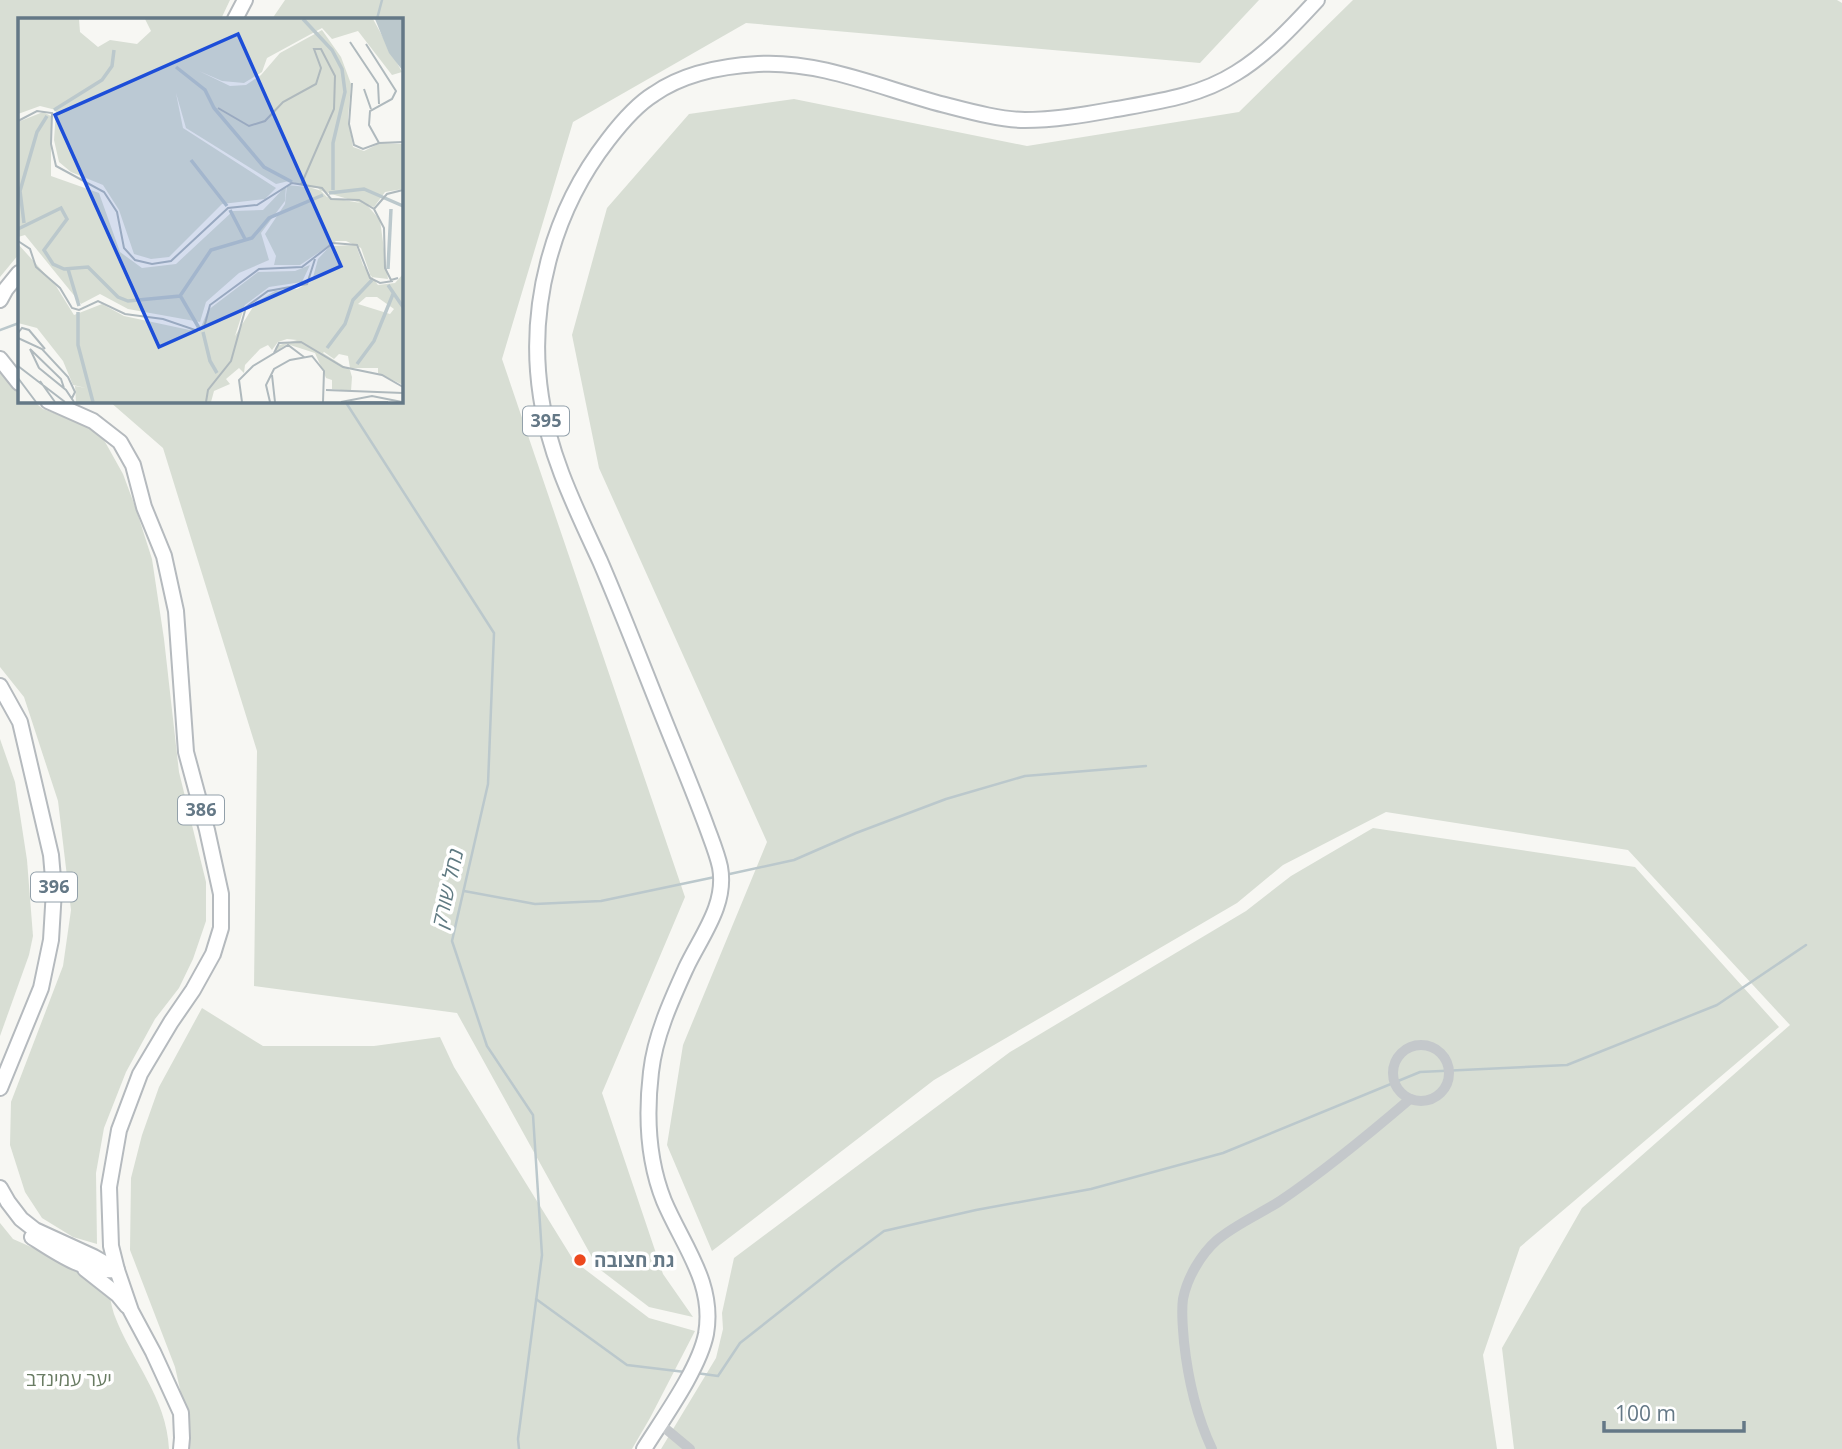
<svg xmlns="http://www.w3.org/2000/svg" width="1842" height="1449" viewBox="0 0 1842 1449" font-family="'Open Sans',Heebo,sans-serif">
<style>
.green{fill:#d8ded4}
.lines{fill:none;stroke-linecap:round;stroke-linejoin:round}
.stream{stroke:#bbc8cc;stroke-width:2.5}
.primary-casing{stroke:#b5babe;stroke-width:18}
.minor{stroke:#c4c8cb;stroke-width:10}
.primary{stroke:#fff;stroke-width:14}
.poi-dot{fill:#ec481d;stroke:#fff;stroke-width:2.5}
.labels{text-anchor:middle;stroke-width:7;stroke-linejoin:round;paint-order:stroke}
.shield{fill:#fff;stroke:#92a0aa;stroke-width:2}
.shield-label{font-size:18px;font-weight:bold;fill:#647886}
.poi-label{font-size:19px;font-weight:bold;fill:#647886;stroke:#fff;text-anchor:start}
.park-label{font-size:19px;fill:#697c63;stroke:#fff}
.water-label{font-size:21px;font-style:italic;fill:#5f7a82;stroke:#fff}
.inset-river{fill:none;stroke:#bbc8cc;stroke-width:3.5}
.inset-road{fill:none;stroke:#afb9bd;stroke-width:2}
.view{fill:#1d4ed8;fill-opacity:0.15;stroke:#1d4ed8;stroke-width:3.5}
.inset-edge{fill:none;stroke:#647886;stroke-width:3.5}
</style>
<rect width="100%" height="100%" fill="#f7f7f3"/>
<g class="green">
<path d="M0 0H230L221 19H19V254L0 277Z"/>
<path d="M285 0H1259L1200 63 746 23 573 122 502 359 685 897 602 1093 663 1274 693 1317 649 1307 598 1268 457 1013 254 986 257 751 163 448 109 401H401V19H272Z"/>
<path d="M1353 0H1837L1842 3V1449H1514L1502 1348 1582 1208 1790 1025 1628 850 1386 812 1283 865 1237 903 934 1080 712 1251 667 1145 683 1045 767 842 599 468 572 335 607 208 689 114 794 99 1027 146 1239 112Z"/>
<path d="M0 367 19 389V401H33L43 409 84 424 104 440 123 474 136 509 152 559 164 639 179 772 206 882V921L193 959 179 988 155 1019 126 1072 104 1128 96 1173 97 1244 73 1237 42 1218 25 1192 10 1145 11 1102 63 966 71 910 58 801 24 697 0 667Z"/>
<path d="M0 739 15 782 27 860 33 936 29 955 0 1036Z"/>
<path d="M1373 828 1635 867 1779 1027 1520 1247 1483 1355 1497 1449H661L716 1358 723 1329 722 1313 734 1258 1010 1052 1246 911 1291 876Z"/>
<path d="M202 1008 263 1046H374L440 1037 454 1067 574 1261 649 1318 695 1331 650 1418 632 1449H187L188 1425 175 1367 130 1250 131 1178 142 1135 159 1087Z"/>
<path d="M0 1223 13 1239 56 1258 73 1270 108 1287C110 1296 111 1305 114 1314 131 1360 167 1398 169 1449H0Z"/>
</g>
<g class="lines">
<g class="stream">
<path d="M377 19 382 0"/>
<path d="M0 330 19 323"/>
<path d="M345 401 494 633 488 784 452 941 487 1046 533 1115 542 1255 518 1439 519 1449"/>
<path d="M725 875 794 860 856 833 946 799 1025 776 1146 766"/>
<path d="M464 891 535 904 601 901 715 877"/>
<path d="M536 1299 627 1365 685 1372"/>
<path d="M696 1373 718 1376 740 1343 840 1264 884 1231 976 1210 1091 1189 1223 1153 1420 1072 1567 1065 1717 1005 1806 945"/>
</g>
<g class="primary-casing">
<g id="primary">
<path d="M235 19 245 0"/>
<path d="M0 300 6 289 19 273"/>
<path d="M0 359 19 383"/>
<path d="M48 401 93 421 120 442 133 465 144 507 164 556 176 611 186 752 207 830 221 894V928L213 954 193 990 171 1022 140 1074 119 1130 109 1187 111 1246 117 1270 131 1311 153 1352 181 1413 182 1438 181 1449"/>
<path d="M0 686 20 722 51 855 54 890 51 940 41 988 0 1088"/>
<path d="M0 1188 8 1202 21 1219 35 1230 94 1257 117 1270"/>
<path d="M32 1237C57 1253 85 1273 116 1270"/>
<path d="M85 1269 118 1295 127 1306"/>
<path d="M644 1449C664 1417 699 1369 706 1334 715 1283 683 1246 664 1201 648 1161 646 1114 651 1072 655 1036 671 1001 686 968 701 936 727 905 720 867 717 853 711 839 706 825 696 798 685 771 674 744 649 683 626 621 600 561 576 509 549 455 541 397 527 307 552 212 608 140 621 123 636 105 654 94 684 73 722 66 758 64 822 60 888 91 949 106 972 112 1002 120 1025 120 1054 120 1083 115 1111 110 1155 102 1198 97 1236 73 1267 54 1293 26 1317 0"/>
</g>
</g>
<g class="minor">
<circle cx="1421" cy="1073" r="28"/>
<path d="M660 1424 690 1449"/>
<path d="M1212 1449C1196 1415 1188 1379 1184 1342 1183 1328 1181 1313 1183 1299 1187 1278 1201 1254 1217 1240 1236 1224 1260 1214 1280 1201 1326 1170 1368 1135 1410 1099"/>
</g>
<use href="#primary" class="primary"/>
</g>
<circle class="poi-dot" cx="580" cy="1260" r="7"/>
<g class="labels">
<g class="shield">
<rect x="523" y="406.5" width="46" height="29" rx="5"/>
<rect x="178" y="795.5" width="46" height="29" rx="5"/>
<rect x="31" y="872.5" width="46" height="29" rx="5"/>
</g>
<g class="shield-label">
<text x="546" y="427">395</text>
<text x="201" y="816">386</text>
<text x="54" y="893">396</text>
</g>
<g class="poi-label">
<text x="594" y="1267">גת חצובה</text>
</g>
<g class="park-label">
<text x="69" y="1386">יער עמינדב</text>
</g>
<g class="water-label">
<text transform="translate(448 888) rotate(-77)" y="7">נחל שורק</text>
</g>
</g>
<g transform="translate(18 18)">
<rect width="385" height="385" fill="#f7f7f3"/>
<path d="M0 1H61L62 14 80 29 92 22 119 26 133 13 127 1H355L384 54 374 57 340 13 314 21 304 10 249 40 244 54 226 65 204 63 181 53 212 68 228 67 243 57 262 35 304 12 323 39 333 66 330 100 335 129 346 133 362 125 385 126V171L367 174 356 189 271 163 258 166 168 110 158 75 165 110 258 170 247 181 204 186 151 239 133 241 116 236 101 192 85 167 53 154 41 144 36 122 38 92 22 88 0 96ZM25 94 33 98V158L81 175 102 234 124 250 158 246 215 193 245 192 268 168 267 183 243 215 251 242 221 255 188 284 182 304 110 291 82 276 63 286 7 217 0 219V104ZM269 167 300 170 309 179 348 186 362 202 370 261 353 259 343 230 328 223H318L282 247H256L258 238 247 216 267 186ZM0 226 38 268 56 297 84 286 106 298 181 314 190 292 240 254 277 253 292 247 284 264 251 269 227 287 217 318 238 284 257 273 279 271 294 263 300 241 312 228 338 227 345 247 360 267 377 265 385 256V367L360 355V350H332L330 338 321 336 316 341 306 334 305 335 332 352 334 359 333 373 314 371V362L308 360 297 335 269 326 257 334 258 328 279 322 269 321 260 324 254 332 250 327 242 331 227 347 226 355 221 350 208 361 212 366 196 373 193 384H58L57 368 68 370 55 367 45 343 19 310 0 305ZM348 279H359L376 291 372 296 340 286Z" fill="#d8ded4" fill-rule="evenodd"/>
<path d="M357 1H385V53L371 35Z" fill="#bbc8cc"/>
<path class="inset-river" d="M285 1 314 32 324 51 327 74 315 125V172M158 49 187 72 196 90 246 149 274 164M36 92 84 62 94 48 96 32M173 142 209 188M311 175 346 171 385 188M212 192 227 221M6 205 2 173 19 114 29 98M0 211 43 190 49 201 26 232 35 246 46 251 70 249 100 279 110 283 162 278 193 232 234 220 251 200 305 177M50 251 61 288M370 251 373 191M370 267 385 289M163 279 181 310M60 294V327L75 384M185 314 192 343 199 355M309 330 327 306 335 282 354 262M339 346 356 323 375 276"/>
<path class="inset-road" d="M332 24 360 66 361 86M348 26 378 73 374 81 352 93 351 107 361 125M334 65 331 106 336 127 345 131 361 125 385 124M346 71 353 91M200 90 231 108 247 103 265 84 298 66 303 50 296 31H303L317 58 316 91 283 167M0 103 19 93 34 95 33 126 38 148 86 174 99 194 106 230 117 242 134 246 153 243 210 190 239 187 274 165 304 170 313 181 341 182 356 191 366 210 367 250 373 262 380 260M356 191 369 176 385 172M0 223 12 231 18 249 42 270 54 290 61 292 80 283 107 296 145 301 177 312 186 310 192 287 241 251 284 249 315 225 339 227 352 260 362 265 375 263M0 315 4 310 11 312 27 331M0 320 24 331 50 359 57 374 54 380M256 335 261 325 283 324 325 349 364 357 385 369M0 348 47 384M21 350 12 331 43 361 46 370M21 350 48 372 56 384M254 357 257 384M0 360 18 384M22 363 37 384M308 372 385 375M188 384 190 372 213 343 228 289 250 273 289 266 297 241M224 384 221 362 235 348 270 327 286 339M252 384 248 367 256 351 272 342 294 338 306 353 305 384M323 384 354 378 384 384M332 384H370"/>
<path class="view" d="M220 16 323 248 141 329 37 97Z"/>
<rect width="385" height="385" class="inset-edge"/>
</g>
<path d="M1604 1421v10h140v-10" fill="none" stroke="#647886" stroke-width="3.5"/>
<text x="1615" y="1421" font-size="21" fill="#647886" stroke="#ffffff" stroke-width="5" paint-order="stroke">100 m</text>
</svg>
